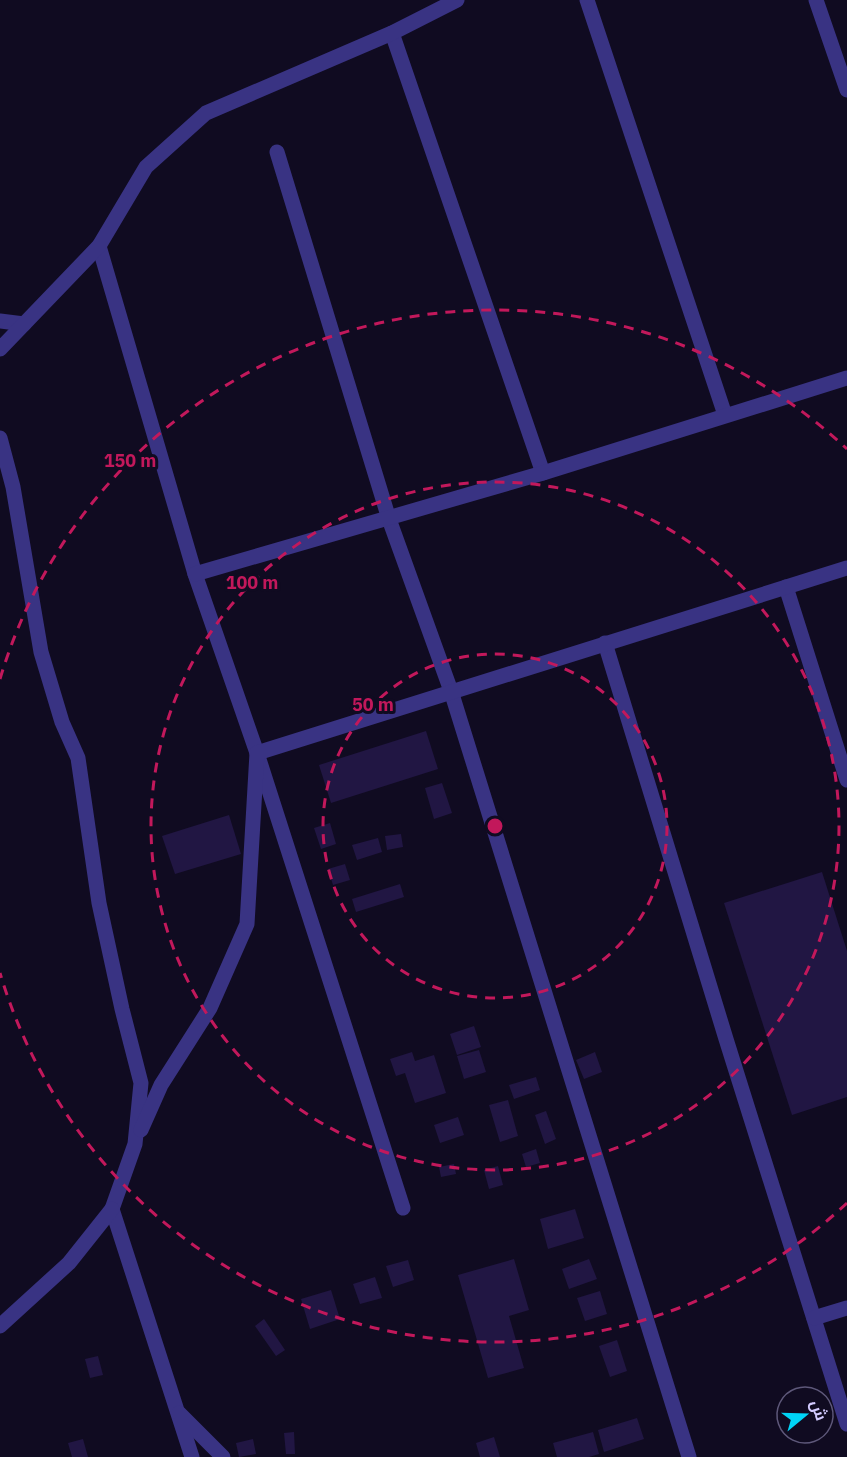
<svg xmlns="http://www.w3.org/2000/svg" width="847" height="1457" viewBox="0 0 847 1457" font-family="'IBM Plex Sans',Cairo,sans-serif">
<style>
.building{fill:#211643}
.lines{fill:none;stroke-linecap:round;stroke-linejoin:round}
.minor{stroke:#393383;stroke-width:15}
.ring{fill:none;stroke:#c2185b;stroke-width:3;stroke-dasharray:10 8}
.centre{fill:#c2185b;stroke:#100b21;stroke-width:3}
.ring-label{font-size:18px;text-anchor:middle;font-weight:bold;fill:#c2185b;stroke:#100b21;stroke-width:6;stroke-linejoin:round;paint-order:stroke}
</style>
<rect width="100%" height="100%" fill="#100b21"/>
<g class="building">
<path d="M426 731 438 769 331 803 319 765Z"/>
<path d="M442 783 452 813 434 819 425 788Z"/>
<path d="M229 815 241 854 175 874 162 836Z"/>
<path d="M330 823 336 844 321 849 314 828Z"/>
<path d="M401 834 403 847 387 850 385 836Z"/>
<path d="M378 838 382 852 357 860 352 845Z"/>
<path d="M345 864 350 880 333 885 328 869Z"/>
<path d="M822 872 847 951V1097L792 1115 724 903Z"/>
<path d="M400 884 404 897 356 912 352 899Z"/>
<path d="M474 1026 481 1047 457 1055 450 1034Z"/>
<path d="M479 1050 486 1072 464 1079 457 1056Z"/>
<path d="M412 1052 415 1061 434 1055 446 1093 415 1103 405 1073 396 1076 390 1059Z"/>
<path d="M595 1052 602 1072 584 1079 576 1060Z"/>
<path d="M536 1077 540 1090 514 1099 509 1085Z"/>
<path d="M508 1100 518 1136 500 1142 489 1105Z"/>
<path d="M546 1111 556 1139 545 1144 535 1115Z"/>
<path d="M458 1117 464 1135 440 1143 434 1125Z"/>
<path d="M536 1149 540 1163 526 1167 522 1154Z"/>
<path d="M454 1164 456 1174 441 1177 439 1167Z"/>
<path d="M498 1166 503 1185 489 1189 484 1170Z"/>
<path d="M575 1209 584 1238 548 1249 540 1219Z"/>
<path d="M514 1259 529 1310 509 1316 524 1368 488 1378 458 1275Z"/>
<path d="M589 1259 597 1279 569 1289 562 1269Z"/>
<path d="M408 1260 414 1280 393 1287 386 1266Z"/>
<path d="M375 1277 382 1298 360 1304 353 1284Z"/>
<path d="M331 1290 340 1319 310 1329 301 1299Z"/>
<path d="M600 1291 607 1314 585 1321 577 1298Z"/>
<path d="M264 1319 285 1350 276 1356 255 1326Z"/>
<path d="M617 1340 627 1371 610 1377 599 1346Z"/>
<path d="M98 1356 103 1375 90 1378 85 1359Z"/>
<path d="M637 1418 644 1439 604 1452 598 1430Z"/>
<path d="M294 1432 295 1454H286L284 1433Z"/>
<path d="M593 1432 599 1454 589 1457H557L553 1443Z"/>
<path d="M494 1437 500 1457H480L476 1443Z"/>
<path d="M83 1439 88 1457H72L68 1443Z"/>
<path d="M253 1439 256 1454 239 1457 236 1443Z"/>
</g>
<g class="lines">
<g class="minor">
<path d="M587 0 725 415"/>
<path d="M816 0 847 90"/>
<path d="M392 33 543 473"/>
<path d="M277 152 389 519 451 691 689 1457"/>
<path d="M99 246 195 574 257 753 403 1208"/>
<path d="M0 321 24 324"/>
<path d="M0 349 99 246 146 167 206 113 392 33 457 0"/>
<path d="M0 438 13 487 41 652 62 722 78 758 99 903 122 1009 141 1083 135 1144 112 1209 192 1457"/>
<path d="M195 574 543 473 847 378"/>
<path d="M786 587 847 780"/>
<path d="M605 643 726 1039 847 1424"/>
<path d="M141 1130 161 1085 210 1008 247 924 257 753 847 568"/>
<path d="M814 1318 847 1308"/>
<path d="M0 1326 69 1263 112 1209"/>
<path d="M179 1413 223 1457"/>
</g>
</g>
<g class="ring">
<circle cx="495" cy="826" r="172"/>
<circle cx="495" cy="826" r="344"/>
<path d="M847 1203A516 516 0 0 1 0 973M0 679A516 516 0 0 1 847 449"/>
</g>
<circle cx="495" cy="826" r="9" class="centre"/>
<g class="ring-label">
<text x="130" y="467">150 m</text>
<text x="252" y="589">100 m</text>
<text x="373" y="711">50 m</text>
</g>
<g transform="translate(805 1415) rotate(71)"><circle r="28" fill="#100b21" stroke="#5e587a" stroke-width="1.5"/>
<path d="M0-4.5L10 22L0 15L-10 22Z" fill="#00d4f6"/>
<text y="-9" font-size="16" font-weight="bold" text-anchor="middle" fill="#d3cbff">ش</text>
</g>
</svg>
